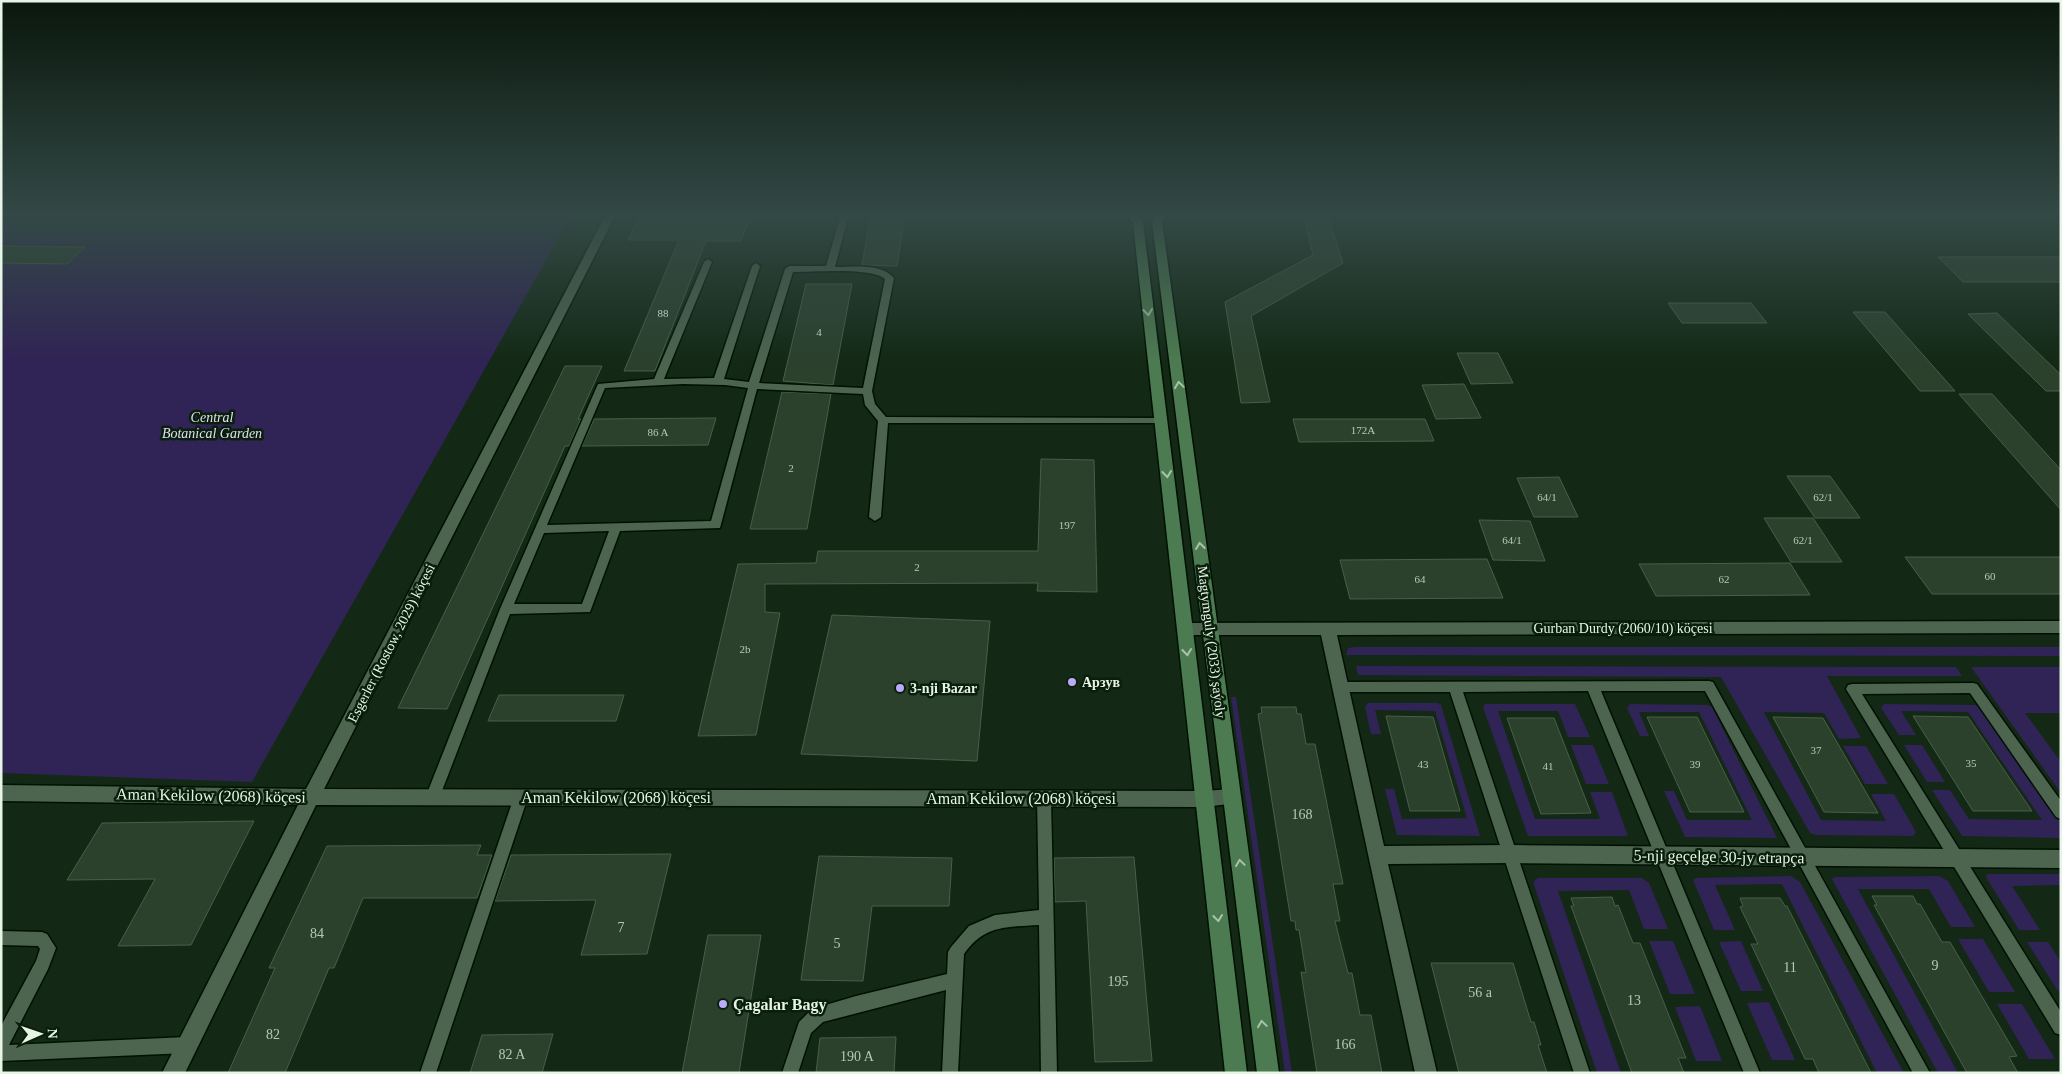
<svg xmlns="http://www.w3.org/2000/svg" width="2062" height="1074" viewBox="0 0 2062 1074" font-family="Georgia,serif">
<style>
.green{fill:#302355}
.building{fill:#2b412c;stroke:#485f48}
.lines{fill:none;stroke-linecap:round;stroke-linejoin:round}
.service-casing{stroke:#001102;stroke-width:3}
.minor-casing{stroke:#001102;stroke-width:3}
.secondary-casing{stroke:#001102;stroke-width:3}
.service{fill:#4d654e;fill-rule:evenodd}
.minor{fill:#4d654e;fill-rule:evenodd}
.secondary{fill:#4d7b51;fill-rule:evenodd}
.oneway{stroke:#a9c4ab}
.poi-dot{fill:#b9abf7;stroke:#0a1f0b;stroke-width:2}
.labels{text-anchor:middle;stroke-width:5;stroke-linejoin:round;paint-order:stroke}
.number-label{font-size:11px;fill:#b8c8b8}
.park-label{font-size:14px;font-style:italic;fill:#e0def2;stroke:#0a1f0b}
.street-label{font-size:14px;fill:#e7f5e7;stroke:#0a1f0b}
.poi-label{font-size:14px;font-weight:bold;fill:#e7f5e7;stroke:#0a1f0b;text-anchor:start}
.near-number-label{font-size:14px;fill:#b8c8b8}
.near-street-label{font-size:16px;fill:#e7f5e7;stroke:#0a1f0b}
.near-poi-label{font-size:16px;font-weight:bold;fill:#e7f5e7;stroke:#0a1f0b;text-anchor:start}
</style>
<rect width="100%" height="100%" fill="#132915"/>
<g class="green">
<path d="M1 214H572L252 782 1 773Z"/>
<path d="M1355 647H2061V656L1346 655 1348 648Z"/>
<path d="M1356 666 1956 667 1962 676H1827L1861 738 1839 739 1824 713 1764 712 1821 820 1886 821 1871 794H1894L1916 832 1913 836 1816 835 1810 833 1721 677 1358 675Z"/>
<path d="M1971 667H2061V713H2025L2061 762V793Z"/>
<path d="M1231 697H1236L1292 1073H1285Z"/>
<path d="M1368 703H1438L1441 705 1480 836 1397 835 1385 789H1394L1402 819 1467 818 1435 711 1375 710 1381 734H1371L1365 707Z"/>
<path d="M1485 704H1575L1590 737H1568L1558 711H1498L1535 819H1600L1590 792H1612L1628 836H1528L1483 707Z"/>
<path d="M1630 704 1707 705 1712 707 1777 838 1685 837 1664 791H1674L1687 820H1752L1699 712H1639L1649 736H1640L1627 708Z"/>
<path d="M1884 704 1975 705 1981 707 2061 822V838L1962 836 1932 790H1950L1969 819 2042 820 1968 712 1901 711 1916 735H1899L1881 708Z"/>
<path d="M1571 745H1593L1609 784H1586Z"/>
<path d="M1904 745H1922L1945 782H1927Z"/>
<path d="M1843 746H1866L1888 784H1865Z"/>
<path d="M1990 874H2061V885L2012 886 2040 930H2019L1987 879 1986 875Z"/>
<path d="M1791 876 1800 882 1904 1073H1877L1782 884 1715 885 1735 930H1714L1693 880 1696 878Z"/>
<path d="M1939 876 1948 881 1975 927H1951L1929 889H1858L1958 1073H1938L1832 879 1835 877Z"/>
<path d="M1538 878H1642L1649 883 1668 929H1644L1629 890 1558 891 1621 1073H1597L1534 885V881Z"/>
<path d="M1958 939H1983L2015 992H1989Z"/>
<path d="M1649 941H1673L1695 994H1670Z"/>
<path d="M1741 941 1763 991H1741L1719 942Z"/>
<path d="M2027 942H2048L2061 962V991H2058Z"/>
<path d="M1769 1002 1795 1060H1772L1747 1003Z"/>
<path d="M1997 1004H2022L2055 1059H2029Z"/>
<path d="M1700 1006 1722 1061H1696L1675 1007Z"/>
</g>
<g class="building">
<path d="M666 214H751L741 241H706L655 371H624L679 240H628L640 215Z"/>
<path d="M871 214H905L897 266 862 265Z"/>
<path d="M1303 214H1327L1343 263 1251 316 1270 402 1241 403 1225 302 1313 255Z"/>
<path d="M1 246 85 247 67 264 1 263Z"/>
<path d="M1938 257H2061V282H1963Z"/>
<path d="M806 284H852L833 385 783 381Z"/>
<path d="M1668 303H1751L1767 323H1682Z"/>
<path d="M1853 312H1885L1955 391H1920Z"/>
<path d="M1997 313 2061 375V391H2046L1968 314Z"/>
<path d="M1457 353H1498L1513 383 1471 384Z"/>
<path d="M565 366H602L578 419H581L569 446H565L447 709 398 708Z"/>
<path d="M1464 384 1481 418 1436 419 1422 385Z"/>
<path d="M782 392 831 394 807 529H750Z"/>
<path d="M1959 394H1992L2061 470V510Z"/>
<path d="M716 418 708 445 582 446 594 419Z"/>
<path d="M1293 419H1425L1434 441 1299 442Z"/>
<path d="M1041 459 1094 460 1097 592 1037 591 1038 583 765 584V612L780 613 756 735 698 736 738 564 816 563 818 551H1038Z"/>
<path d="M1787 476H1830L1860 518H1815Z"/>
<path d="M1559 477 1578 517H1534L1517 478Z"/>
<path d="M1764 518H1813L1842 562H1791Z"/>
<path d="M1479 520 1530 521 1545 561 1493 560Z"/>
<path d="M1905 557H2061V594H1932Z"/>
<path d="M1487 559 1503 598 1350 599 1340 560Z"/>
<path d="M1790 563 1810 595 1656 596 1639 564Z"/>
<path d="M832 615 990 621 977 761 801 754Z"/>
<path d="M499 695H624L616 721H488Z"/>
<path d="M1261 707H1296L1297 714H1301L1306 744H1315L1343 884H1333L1340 921H1335L1348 973H1352L1360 1015H1371L1382 1073H1317L1301 972 1306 973 1299 930H1296L1295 921H1291L1258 714 1262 713Z"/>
<path d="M1386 716 1433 717 1460 811H1410Z"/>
<path d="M1913 716 1968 717 2032 811H1973Z"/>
<path d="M1647 717H1697L1744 812H1690Z"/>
<path d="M1773 717 1823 718 1878 813 1824 812Z"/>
<path d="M1507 718H1554L1591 813 1541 814Z"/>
<path d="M254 821 191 945 118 946 155 879 67 880 102 823Z"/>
<path d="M481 845 477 855H492L477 898H363L334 968H329L285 1073H228L275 968H269L327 846Z"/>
<path d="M671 854 647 954 581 955 596 900 495 901 511 855Z"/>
<path d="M819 856 952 858 949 906H872L863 981 801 980Z"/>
<path d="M1134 857 1152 1061 1095 1062 1086 901 1055 902 1054 858Z"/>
<path d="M1872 896H1913L1917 904H1920L1942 942H1950L2017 1056 2009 1057 2018 1073H1967L1874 905H1877Z"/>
<path d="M1612 897 1615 906 1618 905 1633 943H1640L1686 1058H1678L1684 1073H1632L1571 906H1574L1571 898Z"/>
<path d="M1740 898H1780L1785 906H1787L1871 1073H1819L1813 1059H1805L1751 944H1758L1740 907 1743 906Z"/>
<path d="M708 935H761L739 1073H682Z"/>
<path d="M1431 963H1513L1531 1022H1534L1541 1045H1538L1547 1073H1459Z"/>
<path d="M553 1034 542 1073H470L482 1035Z"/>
<path d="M896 1037 894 1073H816L820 1038Z"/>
</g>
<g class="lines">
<g class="service-casing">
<g id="service">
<path d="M841 214H849L835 267C854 267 881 263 894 278L872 391 875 404 886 417 1161 418 1165 419 1166 421 1165 423H888L881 517 875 521 869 517 878 421 865 405 863 394 757 389 720 528 620 531 590 612 510 614 440 796 438 800 433 802 428 800 426 796 500 609 598 384 654 379 704 262 708 259 712 262 664 379 714 378 752 266 756 263 760 266 724 379 749 382 785 269 789 266H826ZM793 272C813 272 871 267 885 279L863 388 759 383ZM683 384 725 385 748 388 711 521 547 525 605 388ZM609 531 582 604H514L544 533Z"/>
<path d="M1709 681 1713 682 1930 1073H1913L1705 691H1601L1760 1073H1744L1588 691 1463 692 1590 1073H1574L1450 692H1339L1335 691 1333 687 1335 683 1339 682Z"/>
<path d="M1973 683 1977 684 2061 801V819L2056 817 1970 693 1862 694 2061 1012V1035L2055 1033 1846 689 1848 685 1852 684Z"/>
<path d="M521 791 526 793 528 797 436 1073H420L514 797 516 793Z"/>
<path d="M1044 792 1049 794 1051 798 1057 1073H1041L1039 925C1006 927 984 925 964 954L958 1073H942L946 990 823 1022 811 1033 798 1073H782L799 1022 812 1009 856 996 947 974 948 952 951 947 969 926 995 915 1039 910 1037 798 1039 794Z"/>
<path d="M1 931 42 932 47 934 56 948 48 969 9 1045 187 1037 193 1039 195 1045 193 1051 187 1053 1 1061V1026L36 961 40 949 38 946 1 945Z"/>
</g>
</g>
<g class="minor-casing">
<g id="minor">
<path d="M606 214H616L324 789 1204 791 1231 789 1237 791 1240 797 1237 803 1204 807 316 805 185 1073H162L298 805 1 801V785L306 789Z"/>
<path d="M2061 621V633L1337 635 1384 846 1510 845 2061 850V868L1510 863 1388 864 1437 1073H1415L1321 635H1185L1179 633 1177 629 1179 625 1185 623Z"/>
</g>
</g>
<g class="secondary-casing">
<g id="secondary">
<path d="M1126 214H1137L1143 222 1247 1073H1225L1133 223Z"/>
<path d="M1157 214H1167L1162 221 1279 1073H1257L1152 221Z"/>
</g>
</g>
<use href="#service" class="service"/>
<use href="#minor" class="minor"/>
<use href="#secondary" class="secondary"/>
</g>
<defs><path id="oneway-chevron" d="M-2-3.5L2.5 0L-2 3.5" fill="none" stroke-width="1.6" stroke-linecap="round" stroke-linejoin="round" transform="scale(1.25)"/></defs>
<g class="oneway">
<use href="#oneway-chevron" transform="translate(1148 312) rotate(83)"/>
<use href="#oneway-chevron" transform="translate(1179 385) rotate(-98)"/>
<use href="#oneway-chevron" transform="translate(1167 474) rotate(83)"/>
<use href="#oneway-chevron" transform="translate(1200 546) rotate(-97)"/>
<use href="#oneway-chevron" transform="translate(1187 652) rotate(84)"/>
<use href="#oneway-chevron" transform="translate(1240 863) rotate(-98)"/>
<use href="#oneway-chevron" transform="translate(1218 918) rotate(83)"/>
<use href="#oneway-chevron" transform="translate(1262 1024) rotate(-98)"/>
</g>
<linearGradient id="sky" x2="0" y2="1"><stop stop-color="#0a170c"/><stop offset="0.59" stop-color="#334946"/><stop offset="1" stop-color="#334946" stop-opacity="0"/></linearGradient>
<rect width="2062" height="364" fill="url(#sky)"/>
<g class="poi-dot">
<circle cx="1072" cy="682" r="5"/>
<circle cx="900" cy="688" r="5"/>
<circle cx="723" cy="1004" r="5"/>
</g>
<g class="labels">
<g class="number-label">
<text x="663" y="317">88</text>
<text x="819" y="336">4</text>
<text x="1363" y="434">172A</text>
<text x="658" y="436">86 A</text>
<text x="791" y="472">2</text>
<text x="1547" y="501">64/1</text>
<text x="1823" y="501">62/1</text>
<text x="1067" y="529">197</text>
<text x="1512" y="544">64/1</text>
<text x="1803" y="544">62/1</text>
<text x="917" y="571">2</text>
<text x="1990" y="580">60</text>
<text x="1420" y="583">64</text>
<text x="1724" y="583">62</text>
<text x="745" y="653">2b</text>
<text x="1816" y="754">37</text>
<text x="1971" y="767">35</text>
<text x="1423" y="768">43</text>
<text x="1695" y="768">39</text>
<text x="1548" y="770">41</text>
</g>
<g class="park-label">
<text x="212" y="422">Central<tspan x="212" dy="16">Botanical Garden</tspan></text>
</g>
<g class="street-label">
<text x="1623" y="633">Gurban Durdy (2060/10) köçesi</text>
<text transform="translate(1212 642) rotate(83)" y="5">Magtymguly (2033) şaýoly</text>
<text transform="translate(391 643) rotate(-63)" y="5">Esgerler (Rostow, 2029) köçesi</text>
</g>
<g class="poi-label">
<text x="1082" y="687">Арзув</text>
<text x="910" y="693">3-nji Bazar</text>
</g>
<g class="near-number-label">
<text x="1302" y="819">168</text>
<text x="621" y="932">7</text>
<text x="317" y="938">84</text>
<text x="837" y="948">5</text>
<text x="1935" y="970">9</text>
<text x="1790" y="972">11</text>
<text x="1118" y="986">195</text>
<text x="1480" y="997">56 a</text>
<text x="1634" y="1005">13</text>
<text x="273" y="1039">82</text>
<text x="1345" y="1049">166</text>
<text x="512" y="1059">82 A</text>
<text x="857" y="1061">190 A</text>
</g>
<g class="near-street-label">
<text transform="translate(211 795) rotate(1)" y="6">Aman Kekilow (2068) köçesi</text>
<text x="616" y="803">Aman Kekilow (2068) köçesi</text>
<text x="1021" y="804">Aman Kekilow (2068) köçesi</text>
<text transform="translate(1719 856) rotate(1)" y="6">5-nji geçelge 30-jy etrapça</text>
</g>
<g class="near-poi-label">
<text x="733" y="1010">Çagalar Bagy</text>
</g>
</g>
<rect width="2062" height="1074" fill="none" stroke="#e7f5e7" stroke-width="5"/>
<g transform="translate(40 1034) rotate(88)" stroke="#0a1f0b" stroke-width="4" paint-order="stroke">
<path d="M0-4L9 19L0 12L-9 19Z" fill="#e7f5e7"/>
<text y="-8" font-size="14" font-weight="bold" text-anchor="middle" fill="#e7f5e7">N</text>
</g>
</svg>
